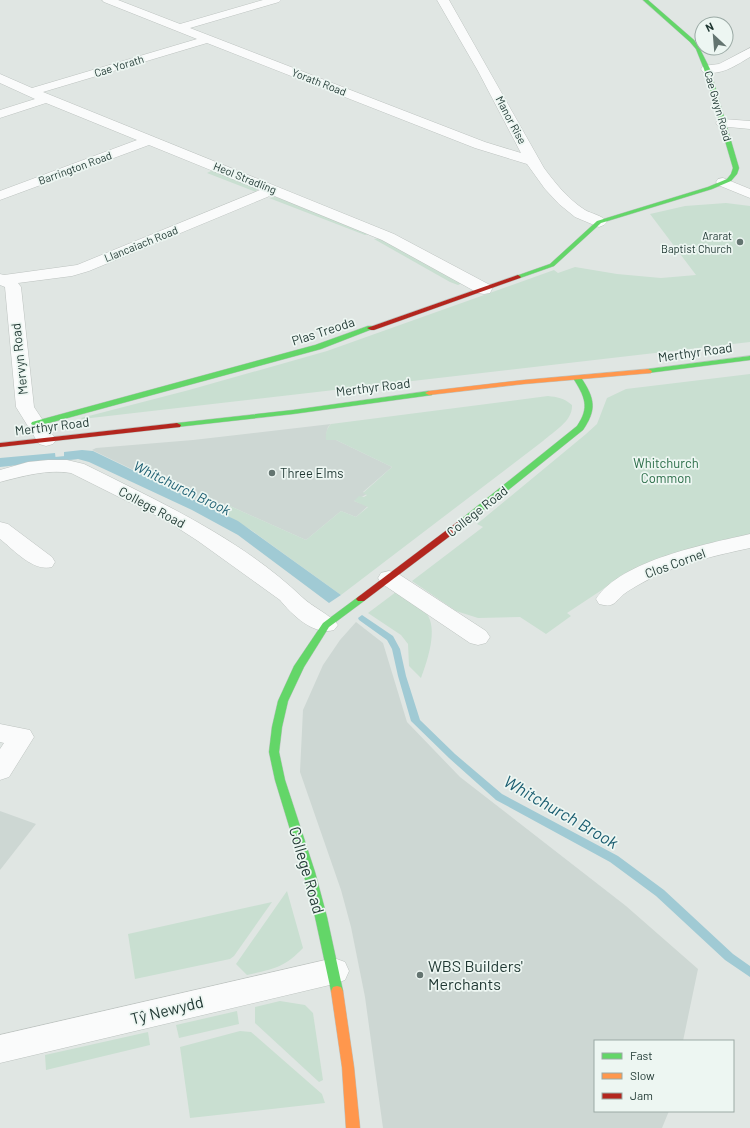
<svg xmlns="http://www.w3.org/2000/svg" width="750" height="1128" viewBox="0 0 750 1128" font-family="Barlow,sans-serif">
<style>
.built{fill:#cdd7d3}
.green{fill:#c9dfd1}
.water{fill:#a0cad4}
.lines{fill:none;stroke-linecap:round;stroke-linejoin:round}
.stream{fill:#a0cad4;fill-rule:evenodd}
.street-casing{stroke:#bdc3c0;stroke-width:1}
.fast-casing{stroke:#bcc4c1;stroke-width:1}
.slow-casing{stroke:#bcc4c1;stroke-width:1}
.jam-casing{stroke:#bcc4c1;stroke-width:1}
.street{fill:#fafbfb;fill-rule:evenodd}
.fast{fill:#63d668;fill-rule:evenodd}
.slow{fill:#ff974d;fill-rule:evenodd}
.jam{fill:#b3261e;fill-rule:evenodd}
.poi-dot{fill:#637470;stroke:#edf6f2;stroke-width:1.5}
.labels{text-anchor:middle;stroke-width:3.5;stroke-linejoin:round;paint-order:stroke}
.far-street-label{font-size:11px;fill:#1f3732;stroke:#edf6f2}
.far-poi-label{font-size:11px;fill:#1f3732;stroke:#edf6f2;text-anchor:end}
.street-label{font-size:13px;fill:#1f3732;stroke:#edf6f2}
.park-label{font-size:13px;fill:#2b6d48;stroke:#edf6f2}
.poi-label{font-size:13px;fill:#1f3732;stroke:#edf6f2;text-anchor:start}
.water-label{font-size:14px;font-style:italic;fill:#1c5e71;stroke:#edf6f2}
.near-street-label{font-size:16px;fill:#1f3732;stroke:#edf6f2}
.near-poi-label{font-size:16px;fill:#1f3732;stroke:#edf6f2;text-anchor:start}
.near-water-label{font-size:17px;font-style:italic;fill:#1c5e71;stroke:#edf6f2}
</style>
<rect width="100%" height="100%" fill="#e0e6e3"/>
<g class="built">
<path d="M331 424 328 427 326 435 327 440H336L392 467 363 492 367 494 354 501 368 506 356 517 341 511 306 540 230 506 221 512 92 450 96 448 193 440Z"/>
<path d="M356 622 383 643 407 722 460 777 626 906 698 969 683 1041H595V1111H669L662 1128H383L365 997 351 927 341 890 300 772 303 710 323 665 340 640Z"/>
<path d="M0 811 36 824 0 870Z"/>
</g>
<g class="green">
<path d="M213 170 256 188 257 190 256 192 207 173Z"/>
<path d="M275 197 281 198 369 234 365 235 269 198Z"/>
<path d="M726 203 750 206V342L82 419 81 418 189 390 327 351 554 270 558 273 575 267 617 274 661 278 696 275 650 214 685 206Z"/>
<path d="M381 238 462 283 458 285 450 282 374 239Z"/>
<path d="M750 374V537L626 574 567 613 571 616 546 634 520 617 478 618 456 611 412 581 483 527 477 524 586 434 597 424 607 398 626 389Z"/>
<path d="M548 396C557 397 564 398 572 405 573 421 554 431 543 441L341 595 251 530 221 512 230 506 306 540 341 511 356 517 368 507 354 501 359 496 364 497 367 495 363 493 392 467 336 440H326C325 434 327 428 331 424Z"/>
<path d="M396 592C406 598 419 605 426 613 439 628 427 662 421 678L409 666 408 644 401 635 368 613Z"/>
<path d="M287 891 303 948C284 968 273 969 247 975L236 964Z"/>
<path d="M272 902 234 956 230 959 135 979 128 934Z"/>
<path d="M280 1001 305 1005 313 1013 323 1080 319 1082 255 1023V1007Z"/>
<path d="M237 1011 239 1024 179 1038 176 1025Z"/>
<path d="M240 1031 251 1032 322 1094 325 1103 190 1118 180 1047Z"/>
<path d="M148 1032 150 1045 46 1070 45 1055Z"/>
</g>
<g class="water">
<path d="M82 450 93 451 238 521 341 595 329 603 238 535 192 510 89 462 78 459 64 460V452Z"/>
<path d="M55 453 56 461 0 467V458Z"/>
</g>
<g class="lines">
<g class="stream">
<path d="M75 455 79 457 78 459 45 462 41 460 45 458Z"/>
<path d="M362 615 393 636 400 649 406 676 420 720 455 754 502 794 618 856 664 890 733 954 750 966V977L725 960 656 896 610 862 496 800 449 758 411 721 398 676 392 649 387 640 359 620 358 618Z"/>
</g>
<g class="street-casing">
<g id="street">
<path d="M102 0H118L180 24 263 0H281L279 2 190 28 485 142 521 153 478 71 437 0H449L544 168C556 184 568 199 585 210 592 214 602 215 607 222L604 225 599 227 594 225 575 217 559 204 545 189 527 164 475 148 207 43 43 92 394 234 490 285 492 289 490 293 484 294 478 293 382 240 272 195 89 271 72 276 18 283 21 287 34 407 56 440 53 444 46 446 39 444 16 407 5 287 0 285V274L4 275 77 265 260 190 149 145 0 200V191L137 140 46 103 0 118V110L35 99 0 83V74L32 88 197 39 104 2Z"/>
<path d="M750 48V57C735 66 721 76 703 72L701 69 703 66 719 64Z"/>
<path d="M723 119 750 121V129L718 126 716 123 718 120Z"/>
<path d="M723 178 750 189V198L718 185 716 182 718 179Z"/>
<path d="M48 460H67L84 464C160 502 240 538 302 597 311 606 332 616 338 625L334 630C314 636 292 615 280 600L198 541 167 521 71 473C47 469 24 476 0 482V470L28 462Z"/>
<path d="M0 522 8 524 52 557 55 562 52 567C33 572 14 550 0 539Z"/>
<path d="M750 534V548C713 556 673 565 640 584 635 587 629 590 624 594 614 603 614 608 599 604L596 599C621 560 707 544 750 534Z"/>
<path d="M389 571 397 573 486 631 490 637 486 643 478 645 470 643 381 583 378 578 381 573Z"/>
<path d="M0 724 30 730 34 737 9 777 0 780V749L4 743 0 742Z"/>
<path d="M334 958 345 962 349 971 345 980 334 984 0 1063V1035Z"/>
</g>
</g>
<g class="fast-casing">
<g id="fast">
<path d="M643 0H648L694 40 700 49 710 69 739 168 737 174 731 181 712 189 601 223 554 266 520 278H516V276L550 264 597 221 708 187 727 179 731 174 733 168 704 69 696 49 690 42Z"/>
<path d="M368 326H371L375 328 321 349 38 426H35L31 424 32 422 315 345Z"/>
<path d="M750 356V360L648 373 644 371 648 369Z"/>
<path d="M574 376H580C594 397 598 408 583 430L466 524H460L459 522 460 520 577 426C590 407 585 397 573 378Z"/>
<path d="M429 391 433 393 432 395 293 414 177 427 173 425 177 423 293 410Z"/>
<path d="M361 596 364 597 366 599 364 601 329 627 304 667 288 701 282 727 279 752 285 780 315 872 327 917 343 991 341 995 337 996 333 995 331 991 315 917 303 872 275 780 269 752 272 727 278 701 294 666 323 623 358 597Z"/>
</g>
</g>
<g class="slow-casing">
<g id="slow">
<path d="M648 369 652 371 651 373 524 384 429 395 425 393 429 391 524 380Z"/>
<path d="M337 986 341 987 343 991 354 1067 360 1128H346L342 1067 331 991 333 987Z"/>
</g>
</g>
<g class="jam-casing">
<g id="jam">
<path d="M518 275 521 277 520 278 374 330H371L367 328Z"/>
<path d="M177 423 181 425 180 427 0 447V443Z"/>
<path d="M463 519 466 520 467 522 466 524 364 601H358L356 599 358 597 460 520Z"/>
</g>
</g>
<use href="#street" class="street"/>
<use href="#fast" class="fast"/>
<use href="#slow" class="slow"/>
<use href="#jam" class="jam"/>
</g>
<g class="poi-dot">
<circle cx="740" cy="242" r="4"/>
<circle cx="272" cy="473" r="4"/>
<circle cx="420" cy="975" r="4"/>
</g>
<g class="labels">
<g class="far-street-label">
<text transform="translate(119 66) rotate(-17)" y="4">Cae Yorath</text>
<text transform="translate(319 82) rotate(21)" y="4">Yorath Road</text>
<text transform="translate(718 106) rotate(74)" y="4">Cae Gwyn Road</text>
<text transform="translate(511 120) rotate(62)" y="4">Manor Rise</text>
<text transform="translate(75 168) rotate(-20)" y="4">Barrington Road</text>
<text transform="translate(245 178) rotate(22)" y="4">Heol Stradling</text>
<text transform="translate(141 244) rotate(-22)" y="4">Llancaiach Road</text>
</g>
<g class="far-poi-label">
<text x="732" y="240">Ararat<tspan x="732" dy="13">Baptist Church</tspan></text>
</g>
<g class="street-label">
<text transform="translate(323 331) rotate(-18)" y="5">Plas Treoda</text>
<text transform="translate(695 352) rotate(-8)" y="5">Merthyr Road</text>
<text transform="translate(19 359) rotate(-96)" y="5">Mervyn Road</text>
<text transform="translate(373 387) rotate(-7)" y="5">Merthyr Road</text>
<text transform="translate(52 426) rotate(-7)" y="5">Merthyr Road</text>
<text transform="translate(152 507) rotate(28)" y="5">College Road</text>
<text transform="translate(477 511) rotate(-38)" y="5">College Road</text>
<text transform="translate(675 563) rotate(-20)" y="5">Clos Cornel</text>
</g>
<g class="park-label">
<text x="666" y="468">Whitchurch<tspan x="666" dy="15">Common</tspan></text>
</g>
<g class="poi-label">
<text x="280" y="478">Three Elms</text>
</g>
<g class="water-label">
<text transform="translate(182 488) rotate(26)" y="5">Whitchurch Brook</text>
</g>
<g class="near-street-label">
<text transform="translate(307 870) rotate(74)" y="6">College Road</text>
<text transform="translate(167 1010) rotate(-14)" y="6">Tŷ Newydd</text>
</g>
<g class="near-poi-label">
<text x="428" y="972">WBS Builders'<tspan x="428" dy="18">Merchants</tspan></text>
</g>
<g class="near-water-label">
<text transform="translate(561 812) rotate(30)" y="6">Whitchurch Brook</text>
</g>
</g>
<rect x="594" y="1040" width="140" height="72" fill="#edf6f2" stroke="#9baaa5"/>
<rect x="602" y="1053" width="20" height="6" fill="#63d668" stroke="#9baaa5"/>
<text x="630" y="1060" font-size="12" fill="#1f3732">Fast</text>
<rect x="602" y="1073" width="20" height="6" fill="#ff974d" stroke="#9baaa5"/>
<text x="630" y="1080" font-size="12" fill="#1f3732">Slow</text>
<rect x="602" y="1093" width="20" height="6" fill="#b3261e" stroke="#9baaa5"/>
<text x="630" y="1100" font-size="12" fill="#1f3732">Jam</text>
<g transform="translate(714 36) rotate(334)"><circle r="19" fill="#edf6f2" stroke="#9baaa5"/>
<path d="M0-3L7 15L0 10L-7 15Z" fill="#637470"/>
<text y="-6" font-size="11" font-weight="bold" text-anchor="middle" fill="#1f3732">N</text>
</g>
</svg>
